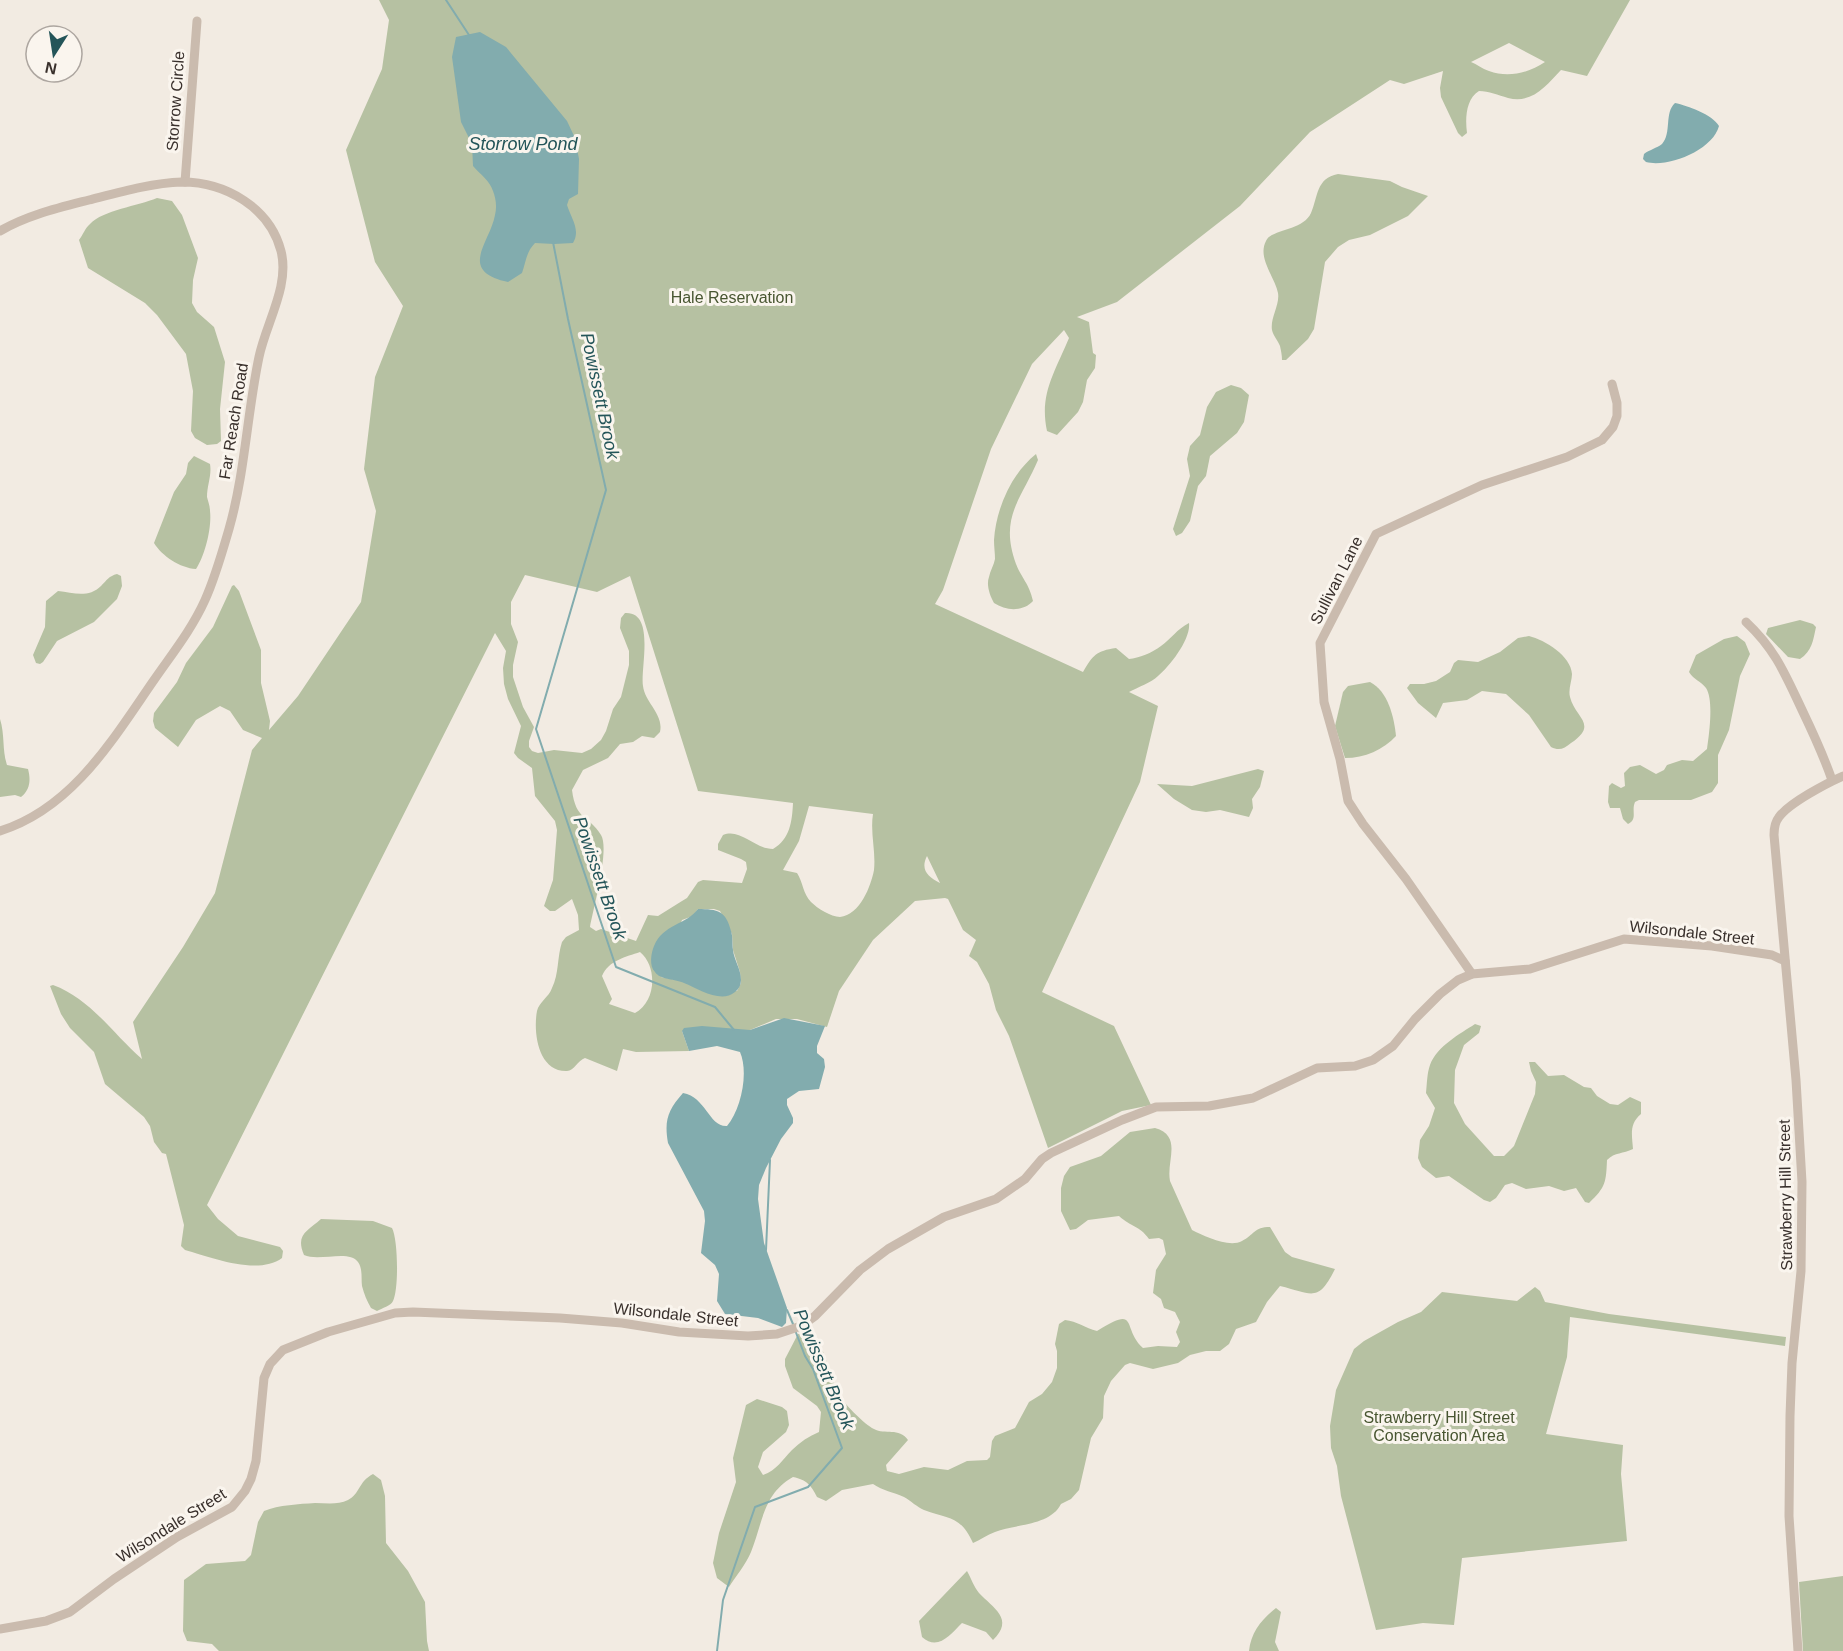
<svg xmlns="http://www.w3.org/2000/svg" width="1843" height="1651" viewBox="0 0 1843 1651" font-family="Helvetica,sans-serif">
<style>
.green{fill:#b6c1a2;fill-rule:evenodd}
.water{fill:#82acae}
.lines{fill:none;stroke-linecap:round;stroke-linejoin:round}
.stream{stroke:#82acae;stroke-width:2}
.minor{stroke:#cabbae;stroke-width:9}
.labels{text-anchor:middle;stroke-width:6;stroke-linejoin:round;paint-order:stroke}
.street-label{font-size:16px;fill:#39302c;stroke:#faf5ee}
.park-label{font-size:16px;fill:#485631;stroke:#faf5ee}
.water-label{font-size:18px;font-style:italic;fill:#245559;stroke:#faf5ee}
</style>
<rect width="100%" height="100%" fill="#f2ebe2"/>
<g class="green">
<path d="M379 0H1630L1587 76 1561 70C1546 86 1532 104 1508 98 1498 95 1489 91 1479 91 1466 99 1465 118 1467 133L1462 137 1458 133 1441 97 1440 88 1443 71 1404 84 1390 80 1310 132 1240 206 1117 302 1077 317 1089 322 1093 353 1096 355 1095 368 1087 380 1083 402 1078 412 1057 435 1047 431C1039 394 1055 372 1069 338L1064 330 1032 364 991 449 943 590 935 604 1083 672C1093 655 1096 651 1116 648L1129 659C1139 658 1152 653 1161 646 1171 639 1177 629 1189 623 1191 639 1170 666 1158 676 1151 683 1138 687 1129 692L1158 706 1140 782 1042 992 1114 1026 1151 1105 1122 1111 1048 1148 1009 1036 996 1010 989 984 977 962 969 956 976 940 963 930 948 899 945 898 915 901 873 940 839 991 827 1027 797 1019H776L750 1030 682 1031 689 1051 636 1052 623 1049 617 1071 585 1058C578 1060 574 1071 567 1071 538 1072 533 1032 537 1011 539 1002 549 997 552 988 559 974 557 957 562 942L566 937 579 930 578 915 572 899 555 911H550L544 906 553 880 557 830 555 821 535 796 532 768 518 758 514 753 521 726 508 699 504 684 503 668 506 651 495 633 207 1205 218 1219 238 1236 280 1247 283 1251 282 1258C258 1276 210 1257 185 1250L181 1246 184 1225 166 1154 162 1153 154 1142 150 1126 144 1117 105 1084 94 1052 70 1028 61 1014 50 986 53 985C91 999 113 1034 142 1059L133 1022 183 947 215 893 252 750 262 738 243 730 230 711 220 706 196 720 178 747 155 728 153 721 154 713 177 682 186 663 213 627 232 586 234 585 239 591 261 650V683L270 721 269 730 298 696 361 602 376 511 364 469 375 377 403 306 375 262 346 150 382 69 389 20ZM1509 43 1545 62C1529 73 1508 78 1489 71 1482 69 1477 64 1471 62ZM525 575 597 592 630 576 698 791 793 803C792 822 790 839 773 849 754 849 741 828 723 835L718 844V850L741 859 746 862 747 869 742 883 703 880 698 882 687 898 682 901 658 916 648 915 636 941 601 929 596 931 590 927C593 910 610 849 601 835 588 814 576 821 572 790L583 770 608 758 620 744 633 742 642 736 654 738 660 732C664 714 645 703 643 686 640 669 656 611 625 613L621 618 620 628 629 651V665L621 697 613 709 606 731 601 740 591 749 582 753 554 750 538 753 532 751 529 747V741L534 727 523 707 513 677V665L518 642 511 624V602ZM809 806 873 814C870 833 876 851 874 870 871 886 860 915 840 917 831 917 817 908 811 902 803 894 803 882 797 873L783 870 799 841ZM927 856 940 883C928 877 920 870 927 856ZM698 909H714L720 911 732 934 733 950 740 972 741 983 737 991 661 977 682 920 693 916ZM640 952C658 967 656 1002 635 1013L609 1004 612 999 602 976C609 960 626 957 640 952Z"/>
<path d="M1338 174 1390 181 1402 187 1428 196 1408 216 1370 235 1349 240 1338 247 1325 262 1314 329 1308 339 1286 360H1282C1282 355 1281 351 1280 346 1278 341 1273 335 1272 330 1270 318 1280 305 1278 293 1275 277 1257 258 1266 241 1271 229 1303 231 1311 213 1318 197 1316 178 1338 174Z"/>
<path d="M157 198 172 201 182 215 198 258 193 280 192 303 197 312 214 327 225 362 220 409 221 441 217 444 207 445 195 438 191 431 193 391 186 354 157 315 145 303 88 268 79 240C83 235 85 228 90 224 103 210 138 206 157 198Z"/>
<path d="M1231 385 1241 388 1249 395 1244 422 1237 433 1210 456 1206 476 1198 486 1190 521 1182 533 1176 536 1173 529 1190 476 1187 459 1190 446 1200 435 1207 407 1216 392Z"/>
<path d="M1036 454 1038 460C1021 500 999 517 1016 564 1022 579 1029 583 1033 601 1023 612 1006 611 994 603 990 596 986 585 989 577 990 571 994 565 995 559 995 553 994 547 994 540 996 509 1011 474 1036 454Z"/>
<path d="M194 456 210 464C212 475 207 485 207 497 208 501 210 506 210 511 212 527 205 556 196 569 180 568 162 556 154 543L174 492 186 474 188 463Z"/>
<path d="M117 574 121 576 122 586 117 599 94 622 57 641 43 662 40 664 36 663 33 655 45 627 46 601 58 591C74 593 89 598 101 586 107 580 109 576 117 574Z"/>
<path d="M1800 620 1813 624 1816 627C1813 641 1812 651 1800 659L1788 657 1766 634 1768 628Z"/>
<path d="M1529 636C1545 640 1571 656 1572 674 1572 681 1568 689 1570 697 1575 718 1599 724 1571 743 1564 749 1559 751 1551 747L1529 715 1506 694 1482 691 1467 700 1443 703 1436 718 1418 703 1407 688 1410 684H1424L1436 681 1450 672 1454 663 1458 660 1478 662 1500 652 1518 638Z"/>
<path d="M1737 636 1745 642 1750 654 1740 676 1729 730 1718 755V783L1712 792 1691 800H1639L1635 802C1631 811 1638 819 1628 824L1623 819 1620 808H1610L1608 802 1609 786 1612 783 1621 788 1625 786 1624 773 1630 767 1640 765 1656 774 1664 770 1667 765 1682 760 1693 761 1707 749C1709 735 1714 700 1706 688 1701 681 1694 680 1689 672L1696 655 1724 639Z"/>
<path d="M1370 682C1388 691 1394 717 1396 736 1383 750 1365 758 1345 758L1335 726 1343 692 1348 686Z"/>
<path d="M0 719C5 735 2 750 7 765L28 769C31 780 30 790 21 797L15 795 0 797Z"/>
<path d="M1258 769 1264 771 1260 787 1252 799 1253 808 1249 817 1220 810 1206 812 1192 810 1174 799 1157 784 1192 786Z"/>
<path d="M1475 1024 1481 1026 1479 1033 1464 1045 1455 1070 1454 1103 1465 1124 1494 1156H1504L1514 1146 1535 1094 1536 1082 1531 1071 1529 1062H1535L1548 1076 1564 1075 1584 1087 1591 1088 1597 1096 1610 1104 1618 1105 1630 1097 1641 1102V1114C1629 1124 1632 1135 1633 1149 1623 1154 1615 1152 1607 1160 1606 1182 1606 1187 1589 1203L1585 1202 1576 1188 1564 1191 1549 1186 1526 1189 1512 1183 1505 1185 1496 1198 1490 1202 1484 1200 1449 1176 1436 1178 1422 1167 1418 1158 1420 1140 1429 1126 1435 1108 1426 1093C1427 1084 1427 1073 1430 1065 1437 1046 1460 1034 1475 1024Z"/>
<path d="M1155 1128C1183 1136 1166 1161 1170 1181L1192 1230C1204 1236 1229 1248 1242 1241 1254 1235 1254 1227 1270 1227L1285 1252 1292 1257 1335 1269C1318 1303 1313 1294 1280 1286L1267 1302 1256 1322 1236 1329 1229 1344 1220 1351H1206L1190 1355 1178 1363 1153 1369 1130 1363 1125 1365 1111 1381 1104 1396 1103 1418 1091 1438 1079 1490 1071 1499 1061 1504C1050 1526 1015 1524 995 1532 987 1535 980 1540 973 1543 961 1516 949 1519 924 1510 917 1507 911 1501 904 1497 893 1492 883 1491 873 1484L842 1490 826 1501 817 1497C811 1485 807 1480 793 1477 763 1494 763 1522 751 1552 746 1564 736 1576 729 1587L717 1578 713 1563 719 1533 736 1482 733 1458 746 1405 757 1399 782 1407 787 1411 789 1425 786 1432 763 1452 758 1467 763 1475C777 1470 782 1460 792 1450 800 1442 809 1436 819 1432L821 1412 817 1406 793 1388 785 1366V1359L798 1334C802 1334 808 1333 812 1334 823 1339 832 1385 840 1397 847 1406 864 1424 874 1429 885 1435 899 1427 908 1440L886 1465 887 1471 899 1474 924 1467 948 1470 967 1461 987 1460 990 1457 992 1441 995 1436 1015 1428 1029 1402 1042 1394 1052 1382 1057 1368V1351L1055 1344 1059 1324 1065 1320C1077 1321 1085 1328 1097 1331 1140 1304 1121 1328 1143 1348L1158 1346 1177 1347 1180 1342 1176 1332 1180 1322 1175 1312 1164 1308 1161 1299 1153 1293 1156 1270 1166 1254 1163 1240 1159 1238 1149 1239C1139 1225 1131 1227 1119 1216L1088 1220 1076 1229 1070 1230 1061 1211V1188L1064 1176 1070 1167 1101 1156 1130 1132Z"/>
<path d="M321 1219 373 1221 392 1228C398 1239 399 1289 393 1301 391 1306 382 1308 377 1311L371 1308C367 1301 364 1294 362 1286 361 1279 363 1269 358 1262 349 1249 319 1262 304 1255 295 1234 308 1231 321 1219Z"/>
<path d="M1535 1287 1540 1291 1545 1302 1609 1314 1786 1337 1785 1346 1570 1317 1567 1357 1546 1434 1623 1445 1621 1474 1627 1541 1462 1558 1454 1625 1423 1623 1376 1630 1341 1496 1337 1466 1331 1448 1330 1426 1336 1390 1354 1349 1364 1341 1398 1322 1421 1312 1442 1292 1517 1301Z"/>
<path d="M373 1474 381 1480 385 1496 386 1543 408 1571 425 1602 427 1641 429 1651H219L212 1644 187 1641 183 1631 184 1580 206 1564 245 1561 251 1555 258 1522 264 1511C279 1505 299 1504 315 1503 326 1503 338 1505 348 1500 360 1494 358 1482 373 1474Z"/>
<path d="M967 1571C971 1578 974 1587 979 1593 993 1608 1015 1619 993 1640L986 1632 962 1623C950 1635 938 1651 922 1637L919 1621Z"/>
<path d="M1843 1576V1651H1803L1799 1582Z"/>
<path d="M1276 1608 1281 1612 1275 1642 1279 1651H1249C1251 1632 1262 1619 1276 1608Z"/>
</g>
<g class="water">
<path d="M480 32 506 47 567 121 575 138 579 159 578 194 569 199 567 205C571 218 581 230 573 243L554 244 535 243C526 252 526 262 522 273L508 282C457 271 490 243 495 215 497 207 496 199 493 191 490 181 480 174 473 166L472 144 461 122 452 57 456 37Z"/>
<path d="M1675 103C1688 106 1712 114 1719 126 1713 150 1668 168 1646 162L1643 159 1644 154C1649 150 1657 148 1662 144 1672 133 1664 113 1675 103Z"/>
<path d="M698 909C718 909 726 911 731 931 733 937 732 943 733 950 734 960 741 969 741 980 741 985 739 989 735 992 721 1004 699 989 684 983 676 979 660 980 655 972 649 966 651 953 654 946 663 924 686 925 698 909Z"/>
<path d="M784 1018 825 1026 817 1046V1053L824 1059 825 1067 819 1089 799 1091 787 1099V1105L793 1118V1123L781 1139 766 1168 759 1185 758 1199 764 1243 787 1308 786 1323 782 1327 758 1318 725 1314 717 1301 719 1274 715 1265 701 1253 705 1221 704 1211 668 1143C664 1120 668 1110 683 1093 706 1097 709 1127 727 1126 741 1109 749 1073 740 1052L717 1046 689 1051 682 1031 684 1028 702 1026 750 1030Z"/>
</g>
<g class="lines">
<g class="stream">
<path d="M446 0 469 35"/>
<path d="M553 242 568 319 606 490 536 729 616 967 715 1007 734 1030"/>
<path d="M766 1250 770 1160"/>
<path d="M787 1310 793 1324"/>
<path d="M717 1651 723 1600 755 1507 808 1487 842 1448 813 1369 805 1356 795 1330"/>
</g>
<g class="minor">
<path d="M185 182 197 21"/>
<path d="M0 231C28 215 58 208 89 200 120 192 151 183 182 182 226 182 270 208 281 251 290 286 266 323 259 357 247 414 245 473 229 529 222 553 215 578 205 600 192 629 172 654 154 680 113 739 73 808 0 831"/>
<path d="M1746 622C1776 650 1786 676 1803 712 1814 735 1824 757 1832 780"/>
<path d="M1472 974 1406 879 1363 824 1348 801 1340 759 1324 702 1320 643 1376 534 1482 485 1567 457 1602 440 1613 427 1617 416V403L1612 384"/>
<path d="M0 1629 46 1621 70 1612 114 1579 177 1537 232 1507 245 1491 251 1479 256 1461 264 1378 270 1364 283 1350 328 1332 395 1313 413 1312 560 1318 622 1323 679 1332 748 1336 777 1334 801 1326 815 1316 860 1270 888 1249 944 1217 996 1199 1025 1179 1042 1159 1051 1153 1122 1120 1156 1107 1209 1106 1253 1098 1317 1068 1355 1066 1373 1060 1393 1046 1415 1019 1440 994 1458 980 1472 974 1530 969 1624 939 1712 946 1772 955 1785 961"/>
<path d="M1798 1651 1789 1516 1790 1416 1792 1363 1801 1271 1802 1182 1796 1080 1774 835C1774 828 1775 822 1779 817 1789 803 1827 783 1843 776"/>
</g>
</g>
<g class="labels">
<g class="street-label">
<text transform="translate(175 101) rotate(-86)" y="6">Storrow Circle</text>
<text transform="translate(233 421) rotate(-81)" y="6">Far Reach Road</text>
<text transform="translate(1336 580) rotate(-63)" y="6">Sullivan Lane</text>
<text transform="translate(1692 932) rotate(6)" y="6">Wilsondale Street</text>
<text transform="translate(1785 1195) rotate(-91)" y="6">Strawberry Hill Street</text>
<text transform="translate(676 1314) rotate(6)" y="6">Wilsondale Street</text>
<text transform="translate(171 1525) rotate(-32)" y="6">Wilsondale Street</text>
</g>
<g class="park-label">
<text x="732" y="303">Hale Reservation</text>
<text x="1439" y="1423">Strawberry Hill Street<tspan x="1439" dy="18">Conservation Area</tspan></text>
</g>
<g class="water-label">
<text x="523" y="150">Storrow Pond</text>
<text transform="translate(600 396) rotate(78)" y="6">Powissett Brook</text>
<text transform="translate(600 878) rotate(71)" y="6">Powissett Brook</text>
<text transform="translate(824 1369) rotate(67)" y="6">Powissett Brook</text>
</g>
</g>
<g transform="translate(54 54) rotate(192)"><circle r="28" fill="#faf5ee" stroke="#ada6a0" stroke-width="1.5"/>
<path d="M0-4.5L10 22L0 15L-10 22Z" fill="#245559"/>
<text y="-9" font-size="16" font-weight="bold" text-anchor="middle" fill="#39302c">N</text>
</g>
</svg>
